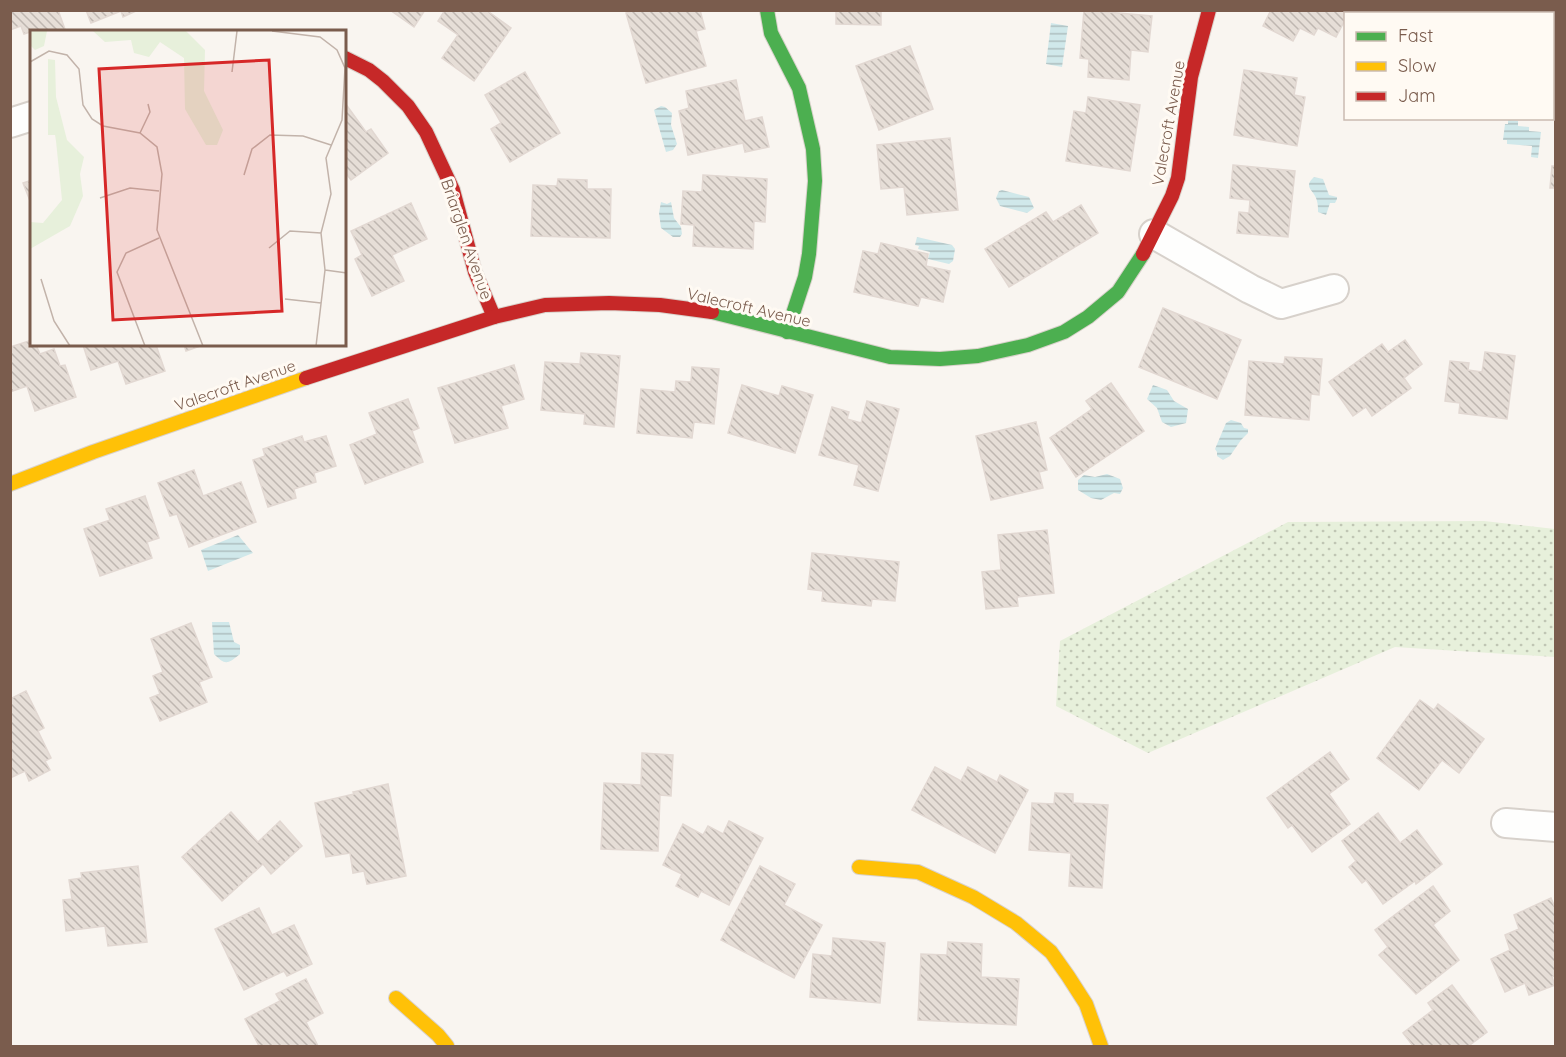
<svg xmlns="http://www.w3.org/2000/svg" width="1566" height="1057" font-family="Quicksand,sans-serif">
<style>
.green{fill:url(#green-dots)}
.water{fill:url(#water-rules)}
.building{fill:url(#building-back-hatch);stroke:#e2d8d2;stroke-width:1.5}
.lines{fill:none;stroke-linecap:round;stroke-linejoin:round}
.street-casing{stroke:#d7d1cb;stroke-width:32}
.fast-casing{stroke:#d9d2cb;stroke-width:16}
.slow-casing{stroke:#d9d2cb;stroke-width:16}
.jam-casing{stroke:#d9d2cb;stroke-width:16}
.street{stroke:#fefefd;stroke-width:28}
.fast{stroke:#4caf50;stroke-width:14}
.slow{stroke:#ffc107;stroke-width:14}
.jam{stroke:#c62828;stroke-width:14}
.labels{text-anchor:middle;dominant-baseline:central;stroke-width:6;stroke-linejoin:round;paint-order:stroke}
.street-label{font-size:16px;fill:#7a5c4d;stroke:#fffaf3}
.inset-road{fill:none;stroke:#c2b3aa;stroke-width:1.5}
.view{fill:#d62828;fill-opacity:0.15;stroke:#d62828;stroke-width:3}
.inset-edge{fill:none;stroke:#7a5c4d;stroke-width:3}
</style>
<defs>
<pattern id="green-dots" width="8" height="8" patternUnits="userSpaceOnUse" patternTransform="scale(1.5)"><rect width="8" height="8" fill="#e7f0db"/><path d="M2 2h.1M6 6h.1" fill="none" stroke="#c0c6b4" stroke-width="1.8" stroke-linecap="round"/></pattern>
<pattern id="water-rules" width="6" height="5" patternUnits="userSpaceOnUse" patternTransform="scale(1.5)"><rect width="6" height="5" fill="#d0e8ea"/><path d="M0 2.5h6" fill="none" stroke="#aebfc0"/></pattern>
<pattern id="building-back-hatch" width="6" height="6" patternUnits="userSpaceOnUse" patternTransform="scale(1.5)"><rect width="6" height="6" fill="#e6ded7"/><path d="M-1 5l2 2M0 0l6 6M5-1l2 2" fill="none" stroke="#bfb7b1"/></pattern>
</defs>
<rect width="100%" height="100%" fill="#f9f5f0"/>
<polygon class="green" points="1484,521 1555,529 1555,657 1395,647 1148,753 1056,706 1060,641 1288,522"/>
<g class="water">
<polygon points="1051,23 1068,26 1062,67 1046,64"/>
<polygon points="661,106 665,107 672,113 671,125 677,144 673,150 666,152 654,110"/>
<polygon points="1508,120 1518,121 1518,126 1529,127 1529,131 1541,132 1538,158 1531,157 1532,146 1507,144 1507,140 1503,140 1505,124 1508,124"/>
<path d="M1314 177 1323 179 1329 195 1337 197V199L1335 203H1330L1326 215 1318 212C1318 208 1318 205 1317 201 1315 190 1302 188 1314 177Z"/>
<polygon points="1002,190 1029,197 1034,208 1027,213 1000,206 996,198 999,191"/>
<polygon points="661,202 667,204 671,202 674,218 681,227 682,234 680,237 673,237 661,228 659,213"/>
<polygon points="917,237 952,245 955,249 953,261 949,264 928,259 930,252 918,249 919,246 915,245"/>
<polygon points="1153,385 1167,390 1174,401 1188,409 1186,423 1171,427 1162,422 1157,408 1147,399"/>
<polygon points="1231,420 1241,423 1244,428 1248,429 1248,433 1241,440 1230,456 1223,460 1217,456 1217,452 1215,449 1226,423"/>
<polygon points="1107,474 1120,479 1123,488 1120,494 1114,493 1101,500 1091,498 1078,490 1078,480 1084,475 1095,477"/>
<polygon points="238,535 253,553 208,571 201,550"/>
<path d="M212 622H229L234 642 240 645V654C227 665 225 665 214 654Z"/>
</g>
<g class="building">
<polygon points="10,10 58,10 66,32 37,32 36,30 24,34 21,26 10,30"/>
<polygon points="86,10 138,10 123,17 121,11 91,23"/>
<polygon points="390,10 425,10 414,27"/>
<polygon points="445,10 486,10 511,28 474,81 442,58 458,35 438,21"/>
<polygon points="635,10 700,10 705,29 696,31 706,66 646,83 626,13"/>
<polygon points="836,10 881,10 881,25 836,24"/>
<polygon points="1084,10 1152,16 1148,52 1131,50 1129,80 1088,77 1089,59 1080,58"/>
<polygon points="1271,10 1349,10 1346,14 1346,18 1336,37 1318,28 1314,35 1300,28 1293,41 1263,26"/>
<polygon points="910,46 933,109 879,130 856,66"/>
<polygon points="1244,70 1297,78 1294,95 1305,97 1297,146 1234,135"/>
<polygon points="525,72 560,133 510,162 491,129 501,123 485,95"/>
<polygon points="736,80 745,121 762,117 769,147 745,152 743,143 688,155 679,111 689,108 686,91"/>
<polygon points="1088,97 1140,105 1130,171 1066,161 1074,111 1086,113"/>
<polygon points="345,103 366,132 371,129 388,153 351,180 345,172"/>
<polygon points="950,138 958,210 907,215 904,187 881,189 877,145"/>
<polygon points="1233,165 1295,171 1288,237 1237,233 1239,212 1249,213 1250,200 1230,198"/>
<polygon points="1552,166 1556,166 1556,188 1550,188"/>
<polygon points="703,175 767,179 765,222 754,221 753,249 693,246 694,225 681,224 683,191 702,192"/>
<polygon points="558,179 587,180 587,189 611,189 610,238 531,236 533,185 557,186"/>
<polygon points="32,180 32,206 23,183"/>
<polygon points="411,203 427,239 392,255 404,281 372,296 355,259 362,255 351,231"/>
<polygon points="1081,205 1098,233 1009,287 985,249 1046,212 1053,222"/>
<polygon points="881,243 928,254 926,266 950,271 943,302 921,297 918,306 854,292 863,251 878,254"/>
<polygon points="1163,308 1241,340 1217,399 1139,367"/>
<polygon points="32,340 32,345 36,345 40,354 54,349 60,366 65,365 76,397 35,411 27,386 10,392 10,347"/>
<polygon points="1405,340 1422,364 1404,378 1411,388 1372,416 1366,407 1353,416 1329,382 1382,344 1388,352"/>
<polygon points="83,345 156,345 165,371 126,384 118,361 91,370"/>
<polygon points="184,345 203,345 186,351"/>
<polygon points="1485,352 1515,356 1507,419 1459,413 1460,403 1445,401 1450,361 1469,363 1468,370 1482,372"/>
<polygon points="581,353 620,356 614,427 584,424 585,414 541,410 545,362 580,364"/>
<polygon points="1285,357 1322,359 1319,395 1311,394 1309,420 1245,415 1249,361 1284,364"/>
<polygon points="514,365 524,399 501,406 508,428 455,443 438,388"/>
<polygon points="692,367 719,369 714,424 694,422 692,438 637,433 641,389 675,392 676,381 691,382"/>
<polygon points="1111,383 1144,431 1076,477 1050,438 1092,409 1086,401"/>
<polygon points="742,385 779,396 782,386 813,395 795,453 728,433"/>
<polygon points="408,399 419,428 412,431 423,462 365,484 350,445 377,434 369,413"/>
<polygon points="867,401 899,409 878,491 854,485 859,465 819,455 832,407 849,412 847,419 861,423"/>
<polygon points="1036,422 1047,470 1039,472 1043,488 991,500 976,436"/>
<polygon points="302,436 304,442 326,436 336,466 314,473 316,482 294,489 296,498 268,507 253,460 265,456 263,449"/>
<polygon points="194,470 203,496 241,482 256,522 189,547 177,514 170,516 158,483"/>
<polygon points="145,496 159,538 147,542 152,558 100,576 84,529 110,520 106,509"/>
<polygon points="1047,530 1054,593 1017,597 1018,606 986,609 982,572 1001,570 998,535"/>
<polygon points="812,553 899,562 895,601 872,599 871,606 822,601 823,591 808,589"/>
<polygon points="191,623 212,677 199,682 207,702 160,721 150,698 160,694 153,676 163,672 151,639"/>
<polygon points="26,691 44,728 38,731 51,758 45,761 50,770 29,781 25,771 10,778 10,699"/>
<polygon points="1420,700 1434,710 1438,704 1484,739 1459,773 1442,760 1419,790 1377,758"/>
<polygon points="1330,752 1349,779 1329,794 1350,824 1312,852 1292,825 1288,828 1267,798"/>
<polygon points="642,753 673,755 671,796 660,795 658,851 601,849 604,783 641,785"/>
<polygon points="935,767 961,781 968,767 997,782 1000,775 1028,790 995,853 912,810"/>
<polygon points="388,784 406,876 367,884 364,871 353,873 350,853 326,857 315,803 354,794 353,792"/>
<polygon points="1055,793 1073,794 1073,803 1108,805 1102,888 1069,886 1071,853 1029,850 1032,803 1054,804"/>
<polygon points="231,812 258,842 280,821 302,846 271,874 263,864 222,901 182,857"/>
<polygon points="1378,813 1400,843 1417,830 1442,864 1416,884 1415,881 1383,904 1366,880 1362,883 1349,867 1356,861 1342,841"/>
<polygon points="729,821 763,838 729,905 701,891 698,897 676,886 682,874 663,865 683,824 703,835 708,826 723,834"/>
<polygon points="138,866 147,942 108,946 105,926 66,931 63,900 72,899 69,880 82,878 81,873"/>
<polygon points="760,866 795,884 784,905 822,925 794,978 721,940"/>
<polygon points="1433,886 1450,911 1433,925 1459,960 1416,994 1379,955 1388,947 1375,930"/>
<polygon points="1551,898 1556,910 1556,975 1552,977 1555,985 1529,995 1525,983 1505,992 1491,959 1510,950 1505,935 1519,929 1514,915"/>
<polygon points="259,908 272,935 294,925 312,964 287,976 284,971 244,990 215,929"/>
<polygon points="833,938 885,943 880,1003 810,997 813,954 832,956"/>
<polygon points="948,942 982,944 981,977 1019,979 1016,1025 918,1020 921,954 947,955"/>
<polygon points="306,979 323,1013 306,1022 318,1046 259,1046 245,1019 280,1001 276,994"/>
<polygon points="1452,985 1487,1032 1470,1045 1472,1046 1413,1046 1403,1033 1433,1010 1428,1003"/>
</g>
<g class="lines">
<g class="street-casing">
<g id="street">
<polyline points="10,123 32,116"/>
<polyline points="1154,234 1250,289 1281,304 1334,289"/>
<polyline points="1506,823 1556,827"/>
</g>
</g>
<g class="fast-casing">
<g id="fast">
<polyline points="767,10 771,33 799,88 813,149 815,181 809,254 805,277 787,332"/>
<polyline points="712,312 890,357 940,359 978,356 1028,345 1064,332 1088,317 1118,292 1143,254"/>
</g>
</g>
<g class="slow-casing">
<g id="slow">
<polyline points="10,484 93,452 306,378"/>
<polyline points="859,867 918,872 973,897 1016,923 1051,952 1068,976 1086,1004 1101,1046"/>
<polyline points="396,998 438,1035 447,1046"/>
</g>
</g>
<g class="jam-casing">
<g id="jam">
<polyline points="345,58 369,70 383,81 408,106 426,132 453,190 475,272 494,317"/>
<polyline points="1143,254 1172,196 1178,178 1191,77 1209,10"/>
<polyline points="306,378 494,317 545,305 609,303 660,305 712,312"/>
</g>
</g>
<use href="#street" class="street"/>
<use href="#fast" class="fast"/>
<use href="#slow" class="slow"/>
<use href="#jam" class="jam"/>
</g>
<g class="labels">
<g class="street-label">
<text transform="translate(1168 123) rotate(-80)">Valecroft Avenue</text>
<text transform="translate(467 239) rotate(71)">Briarglen Avenue</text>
<text transform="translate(749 307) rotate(13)">Valecroft Avenue</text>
<text transform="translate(235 385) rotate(-19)">Valecroft Avenue</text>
</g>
</g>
<g transform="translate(30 30)">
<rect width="316" height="316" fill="#f9f5f0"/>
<path d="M0 1H17L14 16 5 20 0 15ZM63 1H156L175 20 174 61 193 100 187 115H176L155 79 154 28 130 12 119 27 104 23 101 10 75 12ZM18 29 25 30 26 67 37 110 54 127 50 144 53 166 40 196 0 219V192L13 193 32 170 26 111 25 105H18Z" fill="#e7f0db"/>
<path class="inset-road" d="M242 1 290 7 307 20 315 38 312 90 296 128 301 164 291 203 295 240 286 316M0 32 19 21 37 25 49 39 53 75 62 89 73 96 110 103 127 117 132 144 127 200 173 316M202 42 207 1M110 103 120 82 118 74M214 145 222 119 240 105 273 106 301 115M70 168 100 158 129 161M239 218 260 201 291 203M295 240 317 243M11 249 24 291 40 316M255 269 291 273M115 316 87 242 96 223 129 208"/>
<path class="view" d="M239 30 252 281 83 290 69 39Z"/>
<rect width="316" height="316" class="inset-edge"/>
</g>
<rect width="1566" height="1057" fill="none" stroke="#7a5c4d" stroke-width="24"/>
<rect x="1344" y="12" width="210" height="108" fill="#fffaf3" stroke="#cabbb1" stroke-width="1.5"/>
<rect x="1356" y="32" width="30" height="9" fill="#4caf50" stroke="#cabbb1" stroke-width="1.5"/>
<text x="1398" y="42" font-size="18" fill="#7a5c4d">Fast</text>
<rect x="1356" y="62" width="30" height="9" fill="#ffc107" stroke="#cabbb1" stroke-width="1.5"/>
<text x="1398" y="72" font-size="18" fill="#7a5c4d">Slow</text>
<rect x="1356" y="92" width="30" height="9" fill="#c62828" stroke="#cabbb1" stroke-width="1.5"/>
<text x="1398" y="102" font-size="18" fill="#7a5c4d">Jam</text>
</svg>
